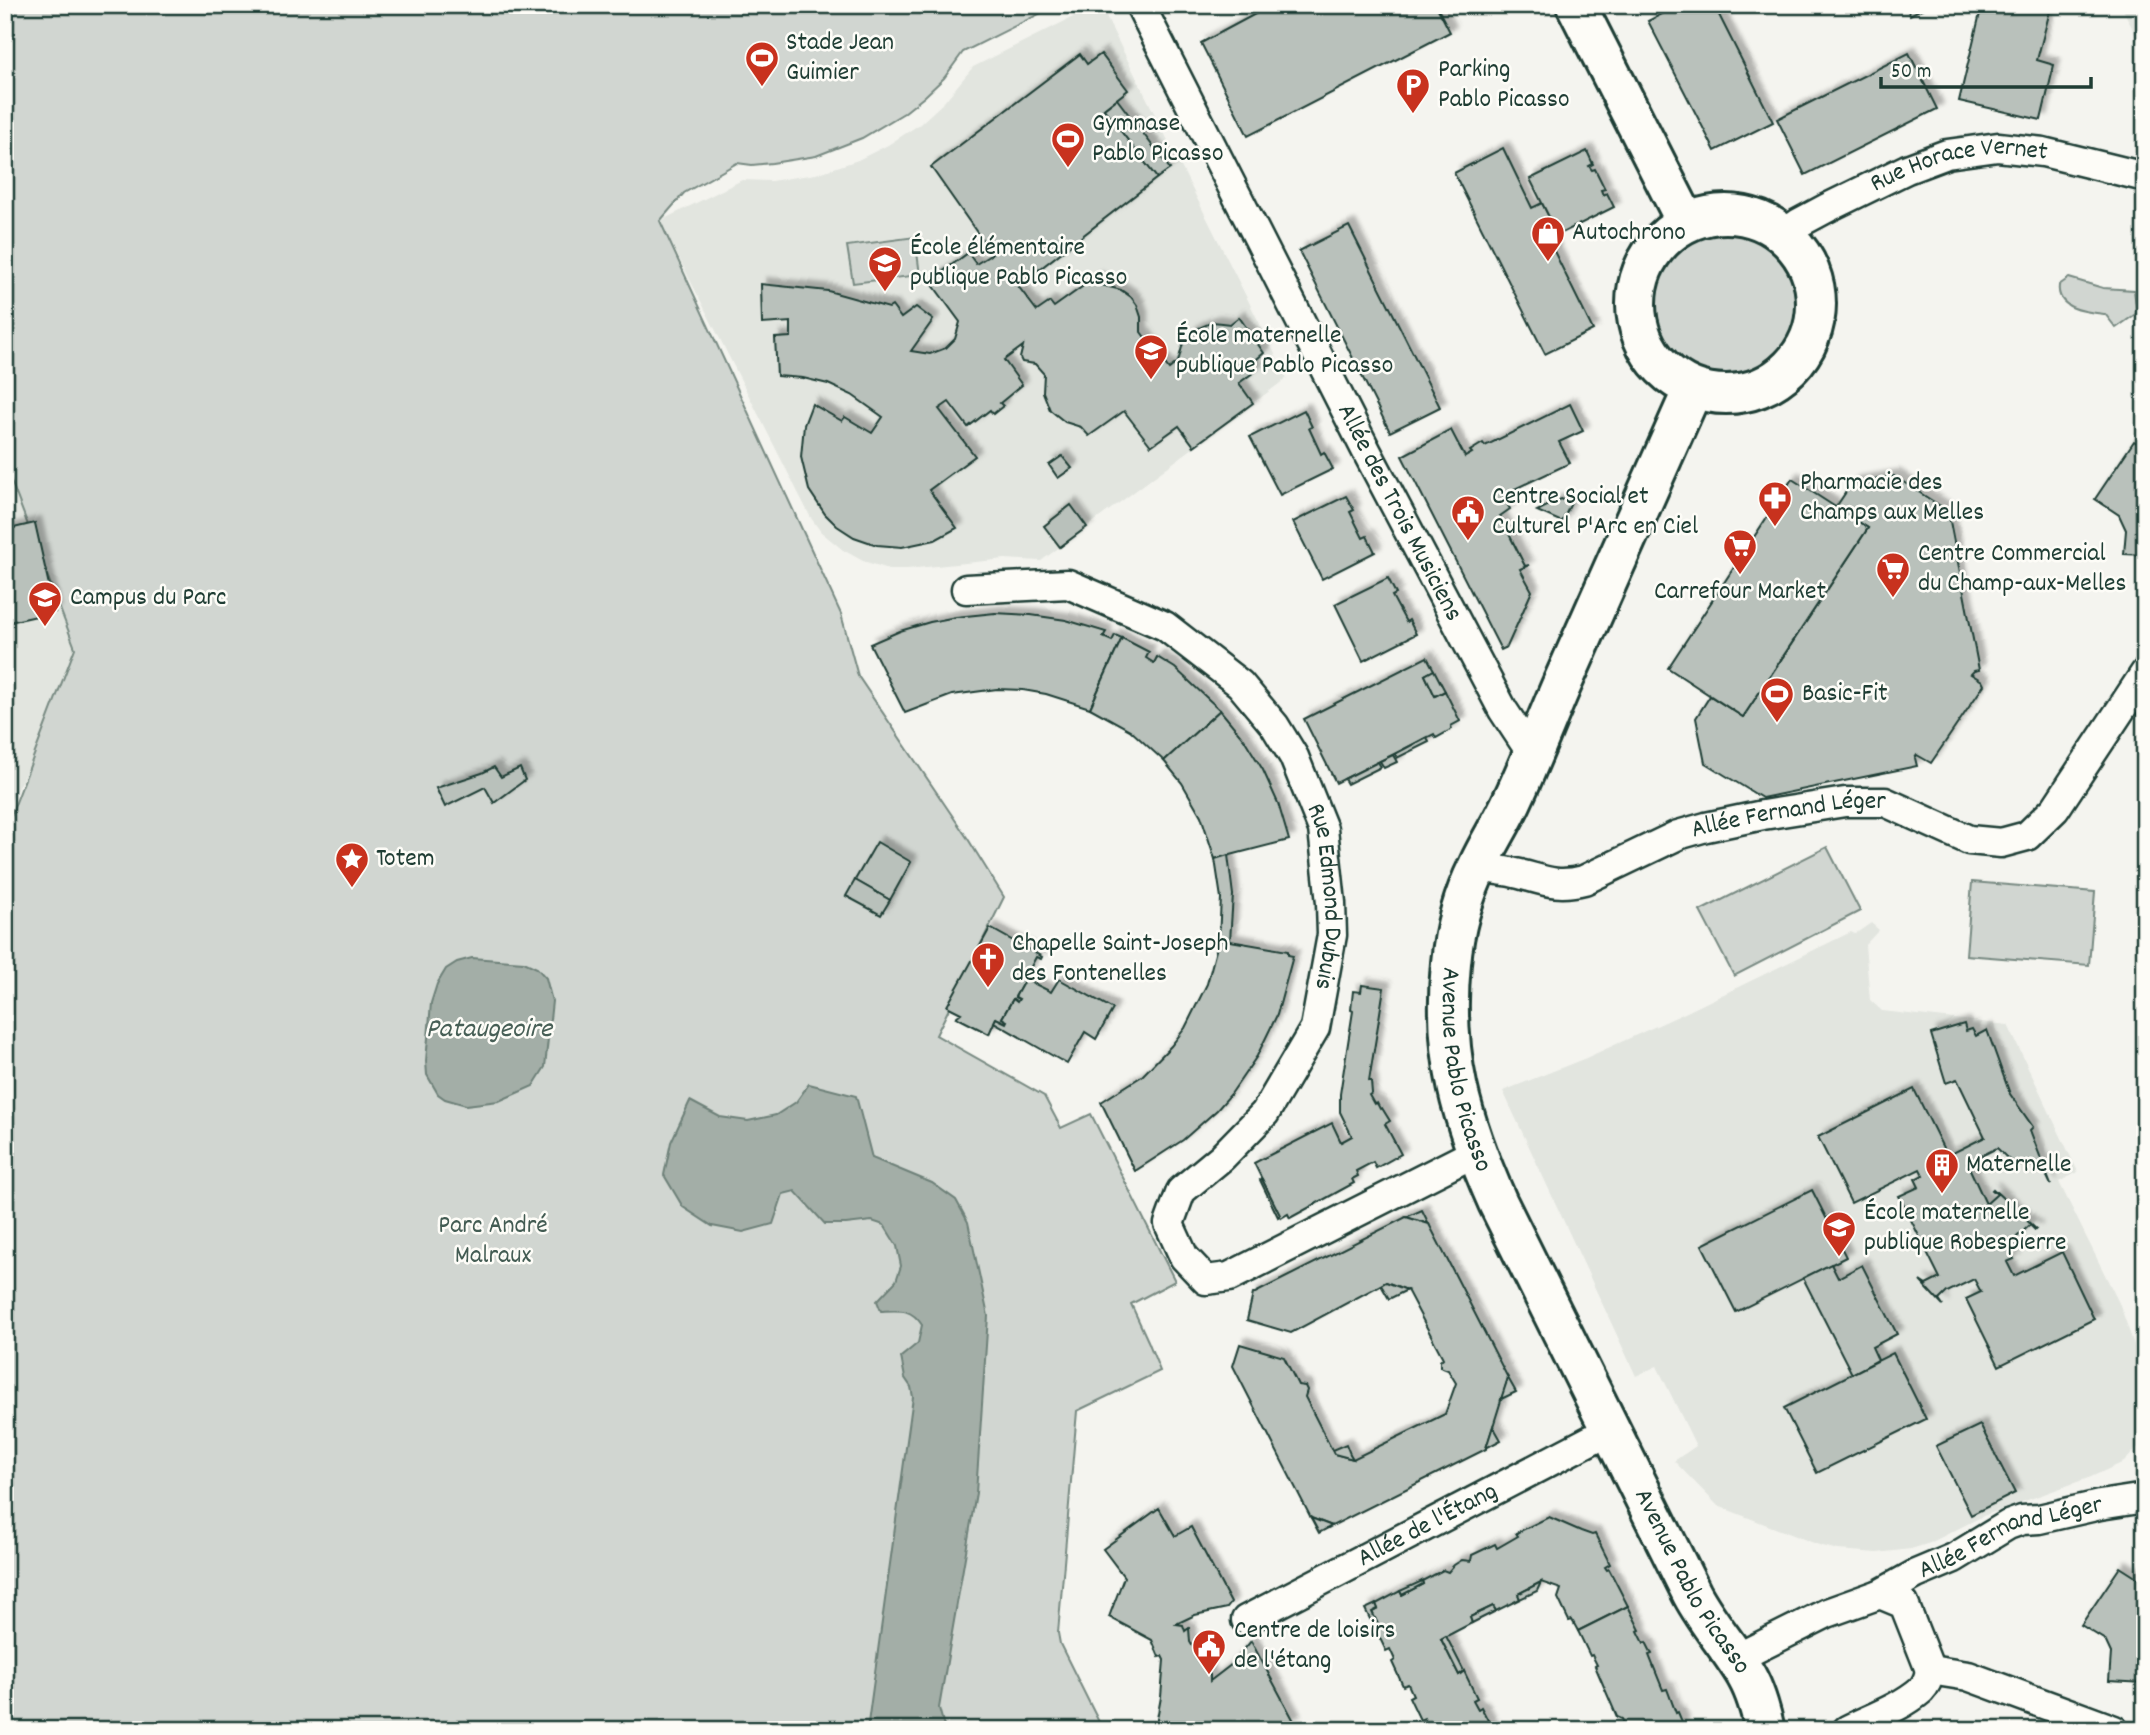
<svg xmlns="http://www.w3.org/2000/svg" width="2150" height="1735" font-family="Dekko,sans-serif">
<style>
.built{fill:#e2e5df}
.green{fill:#d1d6d1;stroke:#788a82;stroke-width:2}
.water{fill:#a3aea7;stroke:#6e8179;stroke-width:2}
.building{fill:#b9c1bb;stroke:#1f3d34;stroke-width:2;filter:url(#shadow)}
.lines{fill:none;stroke-linecap:round;stroke-linejoin:round}
.street-casing{stroke:#1f3d34;stroke-width:33}
.secondary-casing{stroke:#1f3d34;stroke-width:44}
.street{stroke:#fdfcf7;stroke-width:28}
.secondary{stroke:#fdfcf7;stroke-width:38}
.labels{text-anchor:middle;dominant-baseline:central;stroke-width:5;stroke-linejoin:round;paint-order:stroke}
.poi-label{font-size:26px;fill:#1f3d34;stroke:#fdfcf7;text-anchor:start}
.street-label{font-size:26px;fill:#1f3d34;stroke:#fdfcf7}
.park-label{font-size:26px;fill:#435c53;stroke:#fdfcf7}
.water-label{font-size:28px;font-style:italic;fill:#475f56;stroke:#fdfcf7}
</style>
<defs>
<filter id="shadow"><feDropShadow dx="6" dy="-6" stdDeviation="2" flood-color="#0004"/></filter>
</defs>
<rect width="100%" height="100%" fill="#f4f4ef"/>
<filter id="ink" filterUnits="userSpaceOnUse"><feTurbulence type="fractalNoise" baseFrequency=".0143" numOctaves="2"/><feDisplacementMap in="SourceGraphic" scale="14" xChannelSelector="R" yChannelSelector="G"/><feConvolveMatrix kernelMatrix="1 2 1 2 8 2 1 2 1" color-interpolation-filters="sRGB"/></filter>
<g filter="url(#ink)">
<g class="built">
<polygon points="1097,5 1100,5 1287,378 1041,561 1005,559 907,569 889,569 863,561 843,550 821,532 811,518 660,221 742,180 771,181 816,174 858,160 888,145 920,124 944,102 973,67"/>
<polygon points="2121,5 2145,5 2145,55"/>
<polygon points="5,477 36,500 85,665 5,811"/>
<polygon points="1871,923 1879,930 1865,945 1870,1000 1882,1011 2008,1025 2078,1172 2059,1182 2120,1305 2145,1376 2145,1440 2124,1462 2091,1477 1983,1516 1930,1543 1911,1549 1877,1553 1838,1550 1819,1545 1718,1506 1674,1461 1696,1446 1657,1366 1636,1376 1503,1091 1586,1058 1687,1012 1851,932 1855,934"/>
</g>
<g class="green">
<polygon points="5,5 1057,5 963,52 944,78 924,97 904,113 862,138 816,156 772,163 752,165 737,163 684,193 660,221 841,614 858,676 968,839 1004,897 936,1035 1044,1096 1061,1128 1091,1114 1175,1281 1131,1304 1148,1341 1160,1371 1077,1411 1058,1633 1060,1644 1103,1730 5,1730 5,831 75,648 8,473 5,472"/>
<circle cx="1723" cy="304" r="74"/>
<polygon points="915,237 920,275 853,283 847,246"/>
<path d="M2069 278 2103 288 2134 290 2137 313 2116 328 2105 314C2087 312 2056 310 2059 285Z"/>
<polygon points="1827,847 1860,911 1734,976 1700,911"/>
<polygon points="1972,882 2095,892 2089,965 1966,955"/>
</g>
<g class="water">
<polygon points="472,958 524,962 537,968 546,978 552,1001 545,1067 533,1086 499,1101 466,1105 445,1099 438,1094 427,1075 426,1061 431,1003 437,984 446,969 457,962"/>
<path d="M809 1084 856 1096 872 1158 932 1183 956 1200 968 1222 988 1316 976 1493 939 1708 945 1730H871L868 1723 913 1397 911 1387 905 1378 901 1357 918 1343 922 1325C911 1308 900 1310 881 1311L877 1301 896 1281 901 1266 897 1246 884 1225 872 1221 846 1224H825L795 1191 783 1194 773 1224 743 1232 712 1226 683 1207 664 1175 671 1142 690 1101 720 1117 748 1121 776 1115 796 1102Z"/>
</g>
<g class="building">
<polygon points="1272,5 1436,5 1450,32 1248,136 1201,43"/>
<polygon points="1680,5 1714,5 1773,122 1715,151 1648,21"/>
<polygon points="1905,5 1929,5 1910,15"/>
<polygon points="1982,5 2051,7 2037,60 2054,65 2041,120 1959,101"/>
<polygon points="1909,53 1937,109 1805,175 1777,119"/>
<polygon points="1080,54 1087,64 1101,54 1128,90 1104,109 1157,178 1018,286 1037,311 1050,302 1054,307 1096,277 1102,285 1121,290 1131,297 1137,305 1141,317 1141,332 1169,369 1178,362 1183,343 1194,330 1213,322 1230,324 1239,317 1264,353 1252,363 1257,370 1239,383 1253,403 1194,446 1179,426 1151,446 1124,411 1089,436 1081,427 1065,422 1050,410 1043,392 1044,374 1035,364 1022,362 1020,358 1023,346 1004,360 1022,385 1000,403 1003,406 993,414 990,410 968,427 949,402 939,409 975,456 929,490 957,528 935,540 902,547 877,545 854,537 837,526 825,514 809,490 801,457 804,425 812,404 842,421 845,417 872,433 883,417 852,395 828,384 803,378 777,376 775,338 791,337 791,322 762,324 761,284 828,291 889,308 892,306 901,318 916,307 933,320 911,351 930,354 946,348 955,339 960,322 930,281 968,253 976,264 992,254 931,167"/>
<polygon points="1117,99 1170,169 1157,178 1104,109"/>
<polygon points="1503,148 1532,208 1542,203 1557,233 1547,237 1593,330 1545,354 1454,173"/>
<polygon points="1587,151 1593,164 1589,166 1592,170 1595,169 1605,189 1601,190 1603,195 1607,193 1614,207 1558,235 1530,179"/>
<polygon points="1349,226 1440,407 1390,432 1299,251"/>
<polygon points="1570,404 1583,431 1559,442 1570,463 1502,495 1510,509 1500,516 1525,566 1529,565 1520,569 1532,591 1507,647 1501,650 1402,456 1451,430 1465,457 1472,453 1470,451 1483,443 1485,446"/>
<polygon points="1304,410 1312,427 1309,428 1321,454 1324,452 1333,469 1280,495 1250,437"/>
<polygon points="2134,441 2145,448 2145,555 2124,554 2126,530 2119,515 2095,499"/>
<polygon points="1062,456 1072,468 1058,478 1049,465"/>
<polygon points="1894,476 1948,511 1979,670 1974,671 1971,674 1982,681 1984,685 1931,763 1917,755 1915,758 1917,766 1762,798 1705,763 1696,718 1710,696 1743,717 1868,528 1836,507 1852,483"/>
<polygon points="1792,479 1868,528 1743,717 1668,668"/>
<polygon points="1346,496 1354,510 1350,512 1363,538 1367,536 1375,552 1322,579 1293,522"/>
<polygon points="1561,499 1571,503 1562,522 1537,511"/>
<polygon points="1071,505 1087,527 1060,547 1044,526"/>
<polygon points="35,523 55,612 5,623 5,530"/>
<polygon points="1388,578 1396,594 1392,596 1406,622 1409,620 1416,634 1363,661 1335,604"/>
<polygon points="995,613 1031,615 1066,620 1106,632 1103,637 1112,641 1115,635 1122,638 1090,708 1046,694 1023,690 997,689 952,695 905,713 870,644 900,631 930,622 956,617"/>
<polygon points="1122,638 1149,652 1146,658 1154,663 1157,657 1175,668 1220,710 1164,761 1130,730 1090,708"/>
<polygon points="1427,657 1434,670 1425,675 1435,696 1445,691 1460,721 1451,726 1452,729 1436,738 1434,734 1336,783 1304,719"/>
<polygon points="1434,670 1445,691 1435,696 1425,675"/>
<polygon points="1220,710 1244,739 1263,770 1278,803 1289,840 1215,859 1201,816 1182,783 1164,761"/>
<polygon points="1427,737 1429,742 1397,758 1395,754"/>
<polygon points="1393,755 1397,762 1384,768 1380,761"/>
<polygon points="1378,762 1381,767 1347,784 1344,779"/>
<polygon points="494,767 501,777 520,768 525,780 494,803 485,787 445,807 436,788 482,773"/>
<polygon points="877,842 911,862 890,900 855,880"/>
<polygon points="1228,855 1233,895 1230,941 1219,939 1221,898 1215,859"/>
<polygon points="855,880 890,900 881,915 846,896"/>
<polygon points="990,928 1042,957 1041,959 1036,957 1026,976 1030,978 1029,981 1025,979 1015,997 1019,999 1017,1002 1013,999 1002,1018 1007,1021 1006,1023 996,1018 989,1034 956,1017 961,1013 947,1006"/>
<polygon points="1219,939 1288,951 1288,955 1293,956 1277,1015 1257,1056 1231,1094 1217,1110 1183,1140 1135,1171 1101,1102 1142,1076 1171,1046 1185,1028 1207,984"/>
<polygon points="1025,979 1051,992 1059,979 1113,1009 1096,1039 1085,1032 1067,1064 994,1022 996,1018 1006,1023 1007,1021 1002,1018 1013,999 1017,1002 1019,999 1015,997"/>
<polygon points="1362,985 1384,988 1369,1081 1371,1081 1372,1093 1369,1095 1374,1104 1377,1103 1380,1109 1382,1108 1390,1121 1385,1124 1401,1154 1376,1168 1373,1162 1356,1171 1358,1176 1352,1179 1354,1183 1290,1218 1288,1214 1281,1218 1254,1163 1332,1123 1341,1142 1352,1136 1340,1112 1340,1094 1353,1011 1351,1010 1353,991 1361,992"/>
<polygon points="1964,1024 1966,1031 1972,1029 1976,1036 1987,1030 2010,1094 2033,1127 2030,1130 2051,1185 2042,1166 2022,1166 2009,1160 1997,1148 1967,1163 1986,1204 1997,1194 1992,1190 1993,1189 2036,1229 2035,1230 2030,1225 2007,1246 2014,1259 2007,1262 2014,1276 2062,1252 2094,1319 1999,1366 1966,1299 1981,1292 1974,1279 1947,1292 1939,1300 1943,1306 1920,1281 1926,1285 1940,1278 1899,1196 1919,1187 1915,1179 1923,1175 1920,1169 1851,1203 1818,1137 1914,1089 1947,1156 1985,1137 1957,1079 1946,1083 1931,1034"/>
<polygon points="1262,1179 1280,1215 1278,1217 1260,1180"/>
<polygon points="1812,1190 1846,1257 1736,1312 1702,1245"/>
<polygon points="1422,1210 1429,1224 1406,1217"/>
<polygon points="1406,1217 1429,1224 1508,1378 1486,1449 1332,1526 1311,1518 1233,1366 1240,1344 1284,1357 1298,1385 1305,1386 1307,1390 1305,1397 1334,1454 1353,1459 1445,1414 1456,1383 1448,1370 1440,1367 1440,1361 1443,1358 1407,1290 1386,1282 1291,1333 1247,1320 1253,1294"/>
<polygon points="1831,1264 1838,1278 1862,1265 1897,1334 1872,1347 1878,1360 1852,1374 1803,1278"/>
<polygon points="1386,1282 1407,1290 1389,1299 1381,1285"/>
<polygon points="1893,1353 1926,1419 1817,1473 1784,1408"/>
<polygon points="1508,1378 1516,1392 1501,1399"/>
<polygon points="1980,1425 2015,1493 1971,1515 1936,1446"/>
<polygon points="1493,1426 1501,1440 1486,1448"/>
<polygon points="1346,1444 1350,1454 1353,1459 1334,1454 1332,1450"/>
<polygon points="1159,1508 1175,1536 1191,1527 1231,1603 1227,1608 1195,1615 1176,1624 1183,1625 1185,1631 1189,1628 1190,1642 1210,1675 1210,1681 1232,1664 1251,1641 1294,1721 1282,1726 1284,1730 1179,1730 1156,1724 1161,1697 1164,1660 1162,1656 1159,1657 1152,1640 1109,1617 1124,1577 1103,1549"/>
<polygon points="1549,1517 1581,1531 1592,1535 1595,1534 1610,1564 1605,1567 1607,1570 1609,1569 1628,1606 1578,1631 1572,1620 1569,1621 1558,1598 1561,1589 1541,1582 1518,1594 1520,1599 1496,1611 1493,1606 1470,1617 1472,1623 1441,1639 1459,1675 1464,1671 1477,1698 1473,1700 1478,1709 1481,1707 1493,1730 1430,1730 1424,1718 1420,1720 1409,1697 1413,1695 1408,1684 1403,1686 1392,1662 1395,1660 1390,1649 1386,1651 1375,1628 1379,1626 1372,1612 1378,1609 1376,1604 1400,1591 1402,1595 1423,1584 1422,1581 1443,1570 1448,1572 1454,1565 1462,1560 1471,1561 1472,1555 1495,1544 1497,1548 1518,1536 1516,1533"/>
<polygon points="1311,1518 1332,1526 1319,1533"/>
<polygon points="2120,1567 2145,1583 2145,1683 2109,1681 2111,1653 2105,1640 2081,1625"/>
<polygon points="1422,1581 1423,1584 1402,1595 1400,1591"/>
<polygon points="1541,1582 1537,1591 1520,1599 1518,1594"/>
<polygon points="1376,1604 1378,1609 1372,1612 1376,1621 1372,1623 1365,1609"/>
<polygon points="1493,1606 1496,1611 1472,1623 1470,1617"/>
<polygon points="1628,1606 1640,1630 1638,1631 1644,1643 1646,1642 1652,1654 1649,1655 1663,1690 1667,1689 1676,1713 1678,1712 1683,1724 1680,1726 1681,1730 1627,1730 1622,1719 1617,1717 1595,1666 1597,1665 1592,1655 1590,1656 1578,1631"/>
<polygon points="1446,1636 1464,1671 1459,1675 1441,1639"/>
</g>
<g class="lines">
<g class="street-casing">
<g id="street">
<path id="s1" d="M1140 5 1367 452 1503 710 1532 754"/>
<path id="s2" d="M1784 234 1799 223 1827 208 1907 169 1947 154 1998 147 2043 152 2145 177"/>
<path id="s3" d="M966 589 1068 584 1165 626 1240 684 1275 726 1294 757 1323 829 1331 903 1332 935 1315 1028 1265 1113 1222 1157 1181 1191 1169 1224 1184 1257 1206 1280 1229 1277 1476 1152"/>
<path id="s4" d="M1477 867C1489 869 1500 870 1511 872 1540 878 1553 888 1584 880L1678 835 1706 827 1763 815 1845 802H1885L1969 840 2001 843 2027 836 2055 809 2145 673"/>
<path id="s5" d="M1880 1594 1916 1574 1954 1558 2008 1525 2022 1520 2039 1519 2100 1505 2145 1498"/>
<path id="s6" d="M1246 1620 1610 1430"/>
<polyline points="1735,1659 1827,1613 1880,1594 1904,1604 1930,1670"/>
<polyline points="1930,1670 1968,1676 2114,1730"/>
<path d="M1847 1730C1871 1718 1900 1708 1921 1690 1926 1685 1929 1677 1930 1670"/>
</g>
</g>
<g class="secondary-casing">
<g id="secondary">
<polyline points="1576,5 1686,222"/>
<circle cx="1726" cy="304" r="90"/>
<path id="s7" d="M1693 389C1649 487 1606 586 1562 684 1545 723 1530 763 1512 801 1502 823 1488 844 1478 866 1463 896 1454 930 1451 963 1442 1055 1461 1120 1498 1203L1692 1594C1708 1624 1731 1649 1747 1677 1756 1693 1761 1712 1765 1730"/>
</g>
</g>
<use href="#street" class="street"/>
<use href="#secondary" class="secondary"/>
</g>
</g>
<defs>
<g id="stadium-pin" transform="scale(1.75)"><path d="M0 17L-7.5 6A9.5 9.5 0 1 1 7.5 6Z" fill="#c8321e" stroke="#fdfcf7"/><path d="M0-5a6.5 5 0 1 0 0 10a6.5 5 0 1 0 0-10ZM-3.5-1.8h7v3.6h-7Z" fill="#fff"/></g>
<g id="parking-pin" transform="scale(1.75)"><path d="M0 17L-7.5 6A9.5 9.5 0 1 1 7.5 6Z" fill="#c8321e" stroke="#fdfcf7"/><path d="M-3.5-5.5H1a3.5 3.5 0 0 1 0 7H-1V5.5H-3.5ZM-1-3.4V-.6H.8a1.4 1.4 0 0 0 0-2.8Z" fill="#fff"/></g>
<g id="shop-pin" transform="scale(1.75)"><path d="M0 17L-7.5 6A9.5 9.5 0 1 1 7.5 6Z" fill="#c8321e" stroke="#fdfcf7"/><path d="M-5-2.5h2.3a2.7 3.5 0 0 1 5.4 0H5L5.5 6h-11ZM-1.5-2.5h3a1.5 2.3 0 0 0-3 0Z" fill="#fff"/></g>
<g id="school-pin" transform="scale(1.75)"><path d="M0 17L-7.5 6A9.5 9.5 0 1 1 7.5 6Z" fill="#c8321e" stroke="#fdfcf7"/><path d="M0-5L7-2L0 1L-7-2ZM-4 1L0 2.5L4 1V4Q0 6-4 4Z" fill="#fff"/></g>
<g id="pharmacy-pin" transform="scale(1.75)"><path d="M0 17L-7.5 6A9.5 9.5 0 1 1 7.5 6Z" fill="#c8321e" stroke="#fdfcf7"/><path d="M-2-6h4v4h4v4h-4v4h-4v-4h-4v-4h4Z" fill="#fff"/></g>
<g id="civic-pin" transform="scale(1.75)"><path d="M0 17L-7.5 6A9.5 9.5 0 1 1 7.5 6Z" fill="#c8321e" stroke="#fdfcf7"/><path d="M-.6-6.5H3V-4.5H.6V-3L4-1V1h2V6H-6V1h2V-1L-.6-3ZM-1.2 2.5V6h2.4V2.5Z" fill="#fff"/></g>
<g id="supermarket-pin" transform="scale(1.75)"><path d="M0 17L-7.5 6A9.5 9.5 0 1 1 7.5 6Z" fill="#c8321e" stroke="#fdfcf7"/><path d="M-6-5.5h2.5l.6 2H6L4.5 2H-2.5L-4.4-4H-6ZM-1.5 3.2a1.3 1.3 0 1 0 .1 0ZM3 3.2a1.3 1.3 0 1 0 .1 0Z" fill="#fff"/></g>
<g id="university-pin" transform="scale(1.75)"><path d="M0 17L-7.5 6A9.5 9.5 0 1 1 7.5 6Z" fill="#c8321e" stroke="#fdfcf7"/><path d="M0-5L7-2L0 1L-7-2ZM-4 1L0 2.5L4 1V4Q0 6-4 4Z" fill="#fff"/></g>
<g id="sight-pin" transform="scale(1.75)"><path d="M0 17L-7.5 6A9.5 9.5 0 1 1 7.5 6Z" fill="#c8321e" stroke="#fdfcf7"/><path d="M0-6L1.8-2.2L6-1.7L2.9 1.2L3.7 5.4L0 3.3L-3.7 5.4L-2.9 1.2L-6-1.7L-1.8-2.2Z" fill="#fff"/></g>
<g id="church-pin" transform="scale(1.75)"><path d="M0 17L-7.5 6A9.5 9.5 0 1 1 7.5 6Z" fill="#c8321e" stroke="#fdfcf7"/><path d="M-1.2-6h2.4v3.5h3.3v2.4h-3.3V6h-2.4V-.1h-3.3v-2.4h3.3Z" fill="#fff"/></g>
<g id="building-pin" transform="scale(1.75)"><path d="M0 17L-7.5 6A9.5 9.5 0 1 1 7.5 6Z" fill="#c8321e" stroke="#fdfcf7"/><path d="M-4-6H4V6H1V3H-1V6H-4ZM-2.5-4.3h1.7v1.8h-1.7ZM.8-4.3h1.7v1.8H.8ZM-2.5-1h1.7V.8h-1.7ZM.8-1h1.7V.8H.8Z" fill="#fff"/></g>
</defs>
<g fill-rule="evenodd">
<use href="#stadium-pin" x="762" y="58"/>
<use href="#parking-pin" x="1413" y="85"/>
<use href="#stadium-pin" x="1068" y="139"/>
<use href="#shop-pin" x="1548" y="233"/>
<use href="#school-pin" x="885" y="263"/>
<use href="#school-pin" x="1151" y="351"/>
<use href="#pharmacy-pin" x="1775" y="498"/>
<use href="#civic-pin" x="1468" y="512"/>
<use href="#supermarket-pin" x="1740" y="546"/>
<use href="#supermarket-pin" x="1893" y="569"/>
<use href="#university-pin" x="45" y="598"/>
<use href="#stadium-pin" x="1777" y="694"/>
<use href="#sight-pin" x="352" y="859"/>
<use href="#church-pin" x="988" y="959"/>
<use href="#building-pin" x="1942" y="1165"/>
<use href="#school-pin" x="1839" y="1228"/>
<use href="#civic-pin" x="1209" y="1646"/>
</g>
<g class="labels">
<g class="poi-label">
<text x="786" y="43">Stade Jean<tspan x="786" dy="30">Guimier</tspan></text>
<text x="1438" y="70">Parking<tspan x="1438" dy="30">Pablo Picasso</tspan></text>
<text x="1092" y="124">Gymnase<tspan x="1092" dy="30">Pablo Picasso</tspan></text>
<text x="1572" y="233">Autochrono</text>
<text x="910" y="248">École élémentaire<tspan x="910" dy="30">publique Pablo Picasso</tspan></text>
<text x="1176" y="336">École maternelle<tspan x="1176" dy="30">publique Pablo Picasso</tspan></text>
<text x="1800" y="483">Pharmacie des<tspan x="1800" dy="30">Champs aux Melles</tspan></text>
<text x="1492" y="497">Centre Social et<tspan x="1492" dy="30">Culturel P'Arc en Ciel</tspan></text>
<text x="1918" y="554">Centre Commercial<tspan x="1918" dy="30">du Champ-aux-Melles</tspan></text>
<text x="1740" y="592" text-anchor="middle">Carrefour Market</text>
<text x="70" y="598">Campus du Parc</text>
<text x="1802" y="694">Basic-Fit</text>
<text x="376" y="859">Totem</text>
<text x="1012" y="944">Chapelle Saint-Joseph<tspan x="1012" dy="30">des Fontenelles</tspan></text>
<text x="1966" y="1165">Maternelle</text>
<text x="1864" y="1213">École maternelle<tspan x="1864" dy="30">publique Robespierre</tspan></text>
<text x="1234" y="1631">Centre de loisirs<tspan x="1234" dy="30">de l'étang</tspan></text>
</g>
<g class="street-label">
<text stroke="none"><textPath href="#s2" startOffset="192">Rue Horace Vernet</textPath></text>
<text stroke="none"><textPath href="#s1" startOffset="570">Allée des Trois Musiciens</textPath></text>
<text stroke="none"><textPath href="#s4" startOffset="326">Allée Fernand Léger</textPath></text>
<text stroke="none"><textPath href="#s3" startOffset="539">Rue Edmond Dubuis</textPath></text>
<text stroke="none"><textPath href="#s7" startOffset="733">Avenue Pablo Picasso</textPath></text>
<text stroke="none"><textPath href="#s6" startOffset="205">Allée de l'Étang</textPath></text>
<text stroke="none"><textPath href="#s5" startOffset="144">Allée Fernand Léger</textPath></text>
<text stroke="none"><textPath href="#s7" startOffset="1298">Avenue Pablo Picasso</textPath></text>
</g>
<g class="park-label">
<text x="493" y="1226">Parc André<tspan x="493" dy="30">Malraux</tspan></text>
</g>
<g class="water-label">
<text x="489" y="1031">Pataugeoire</text>
</g>
</g>
<rect width="2150" height="1735" fill="none" stroke="#fdfcf7" stroke-width="28"/>
<rect x="14" y="14" width="2122" height="1707" fill="none" stroke="#1f3d34" stroke-width="2.5" filter="url(#ink)"/>
<path d="M1881 77v10h210v-10" fill="none" stroke="#1f3d34" stroke-width="3.5"/>
<text x="1891" y="77" font-size="21" fill="#1f3d34" stroke="#fdfcf7" stroke-width="5" paint-order="stroke">50 m</text>
</svg>
